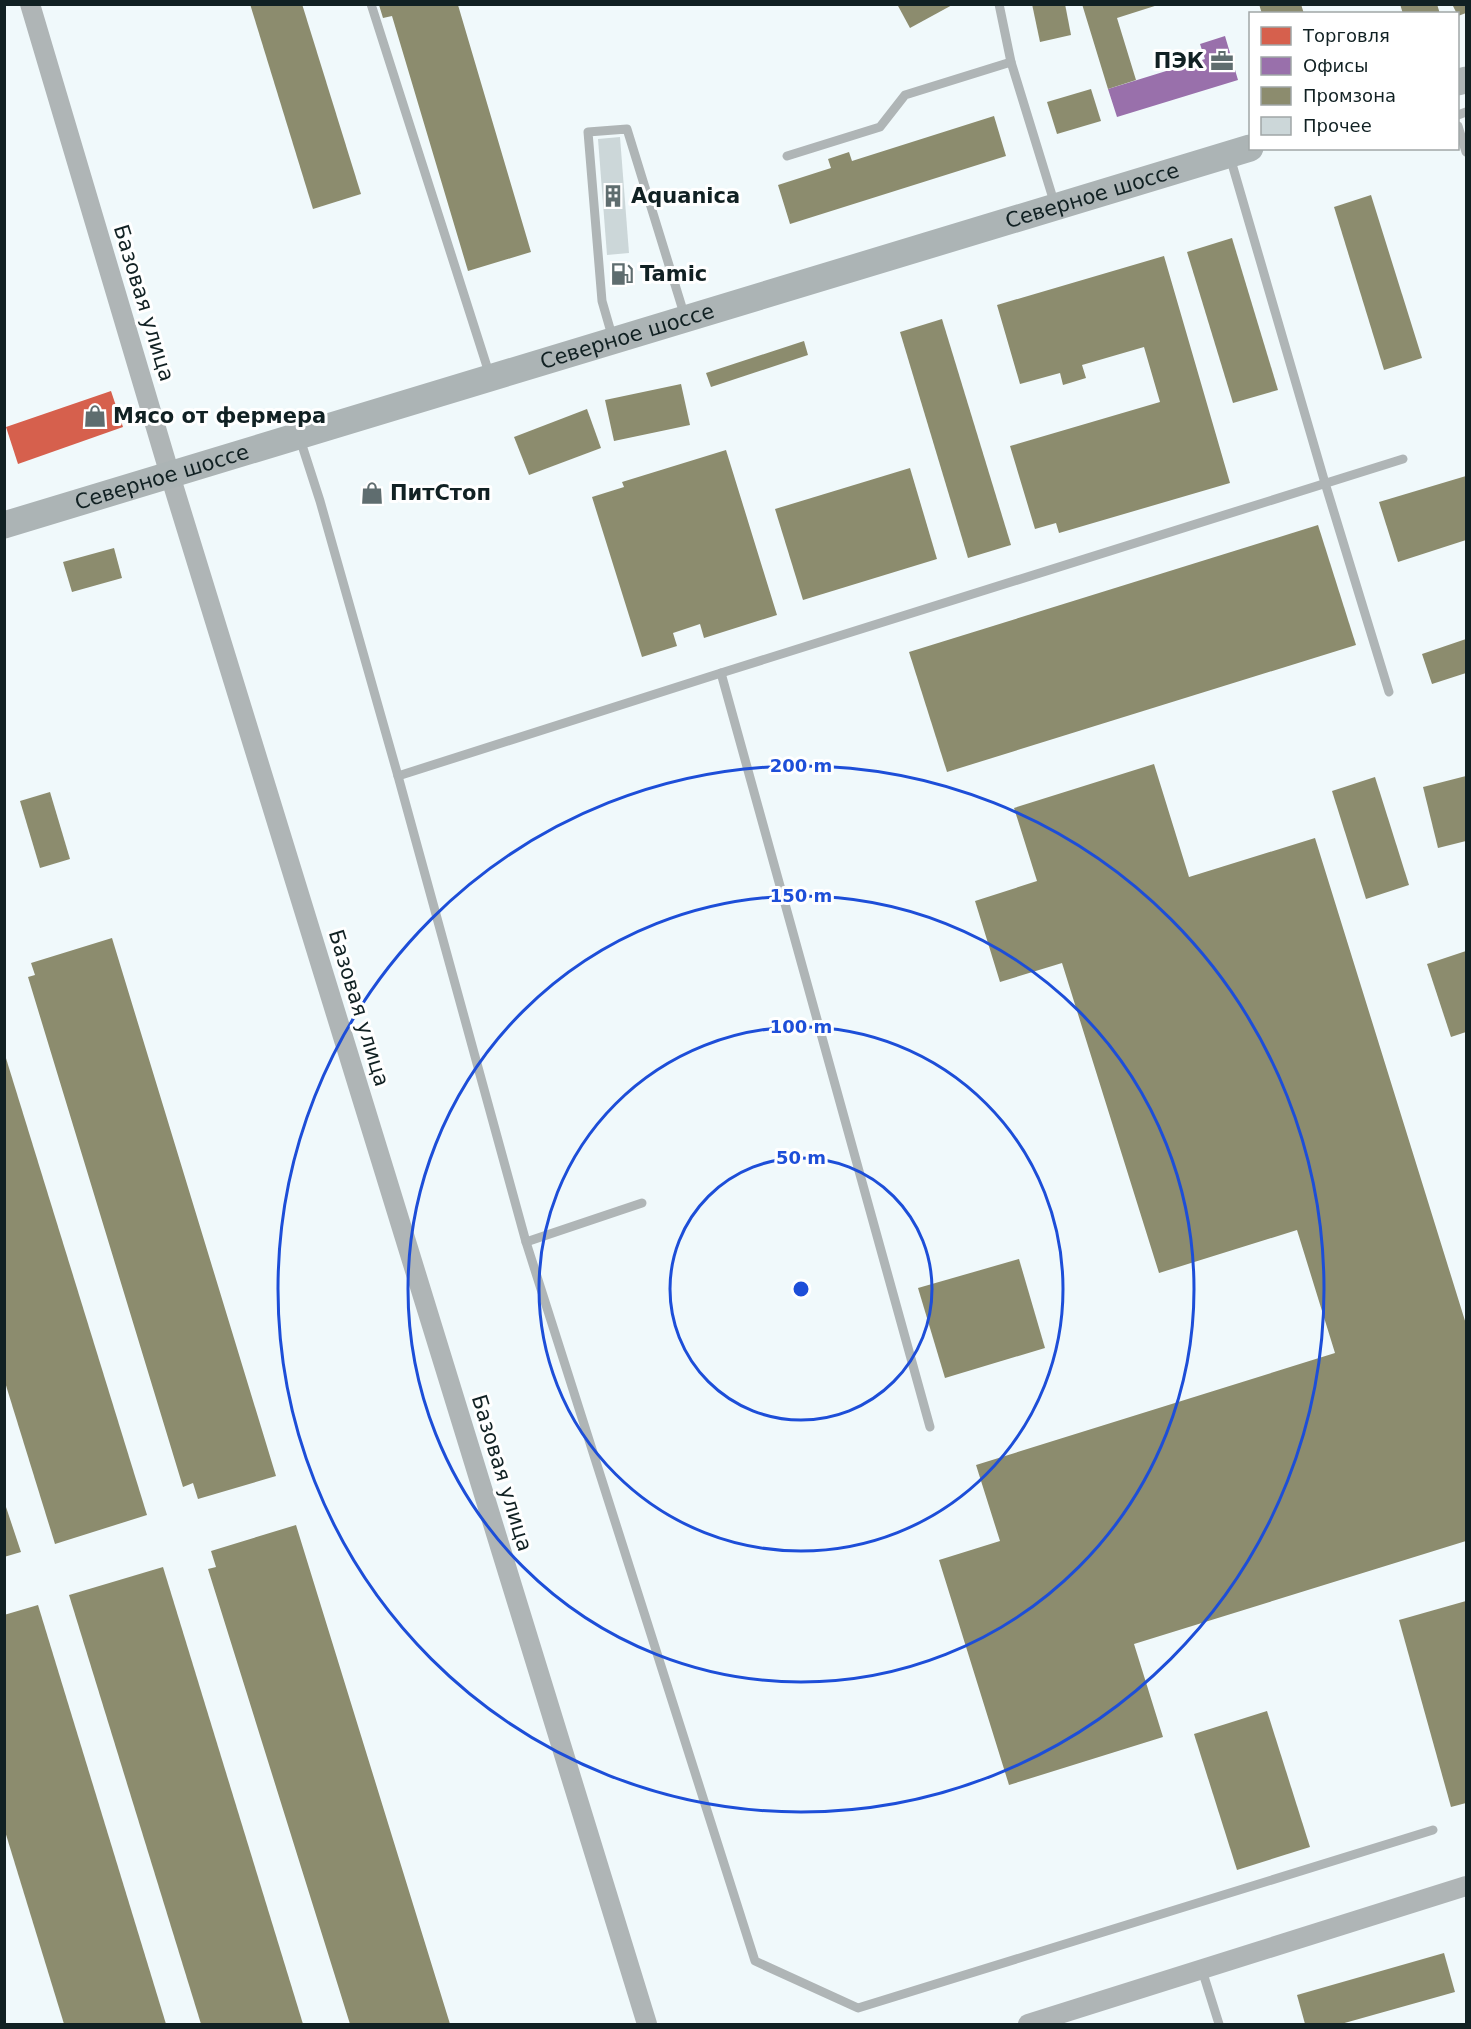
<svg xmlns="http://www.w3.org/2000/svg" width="1471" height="2029" font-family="'DejaVu Sans',sans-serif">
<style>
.shops{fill:#d6604d}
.offices{fill:#9970ab}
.industry{fill:#8c8c6e}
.building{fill:#ccd7d9}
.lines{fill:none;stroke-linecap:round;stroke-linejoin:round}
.lane{stroke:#afb5b6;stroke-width:9}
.street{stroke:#afb5b6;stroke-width:20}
.secondary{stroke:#acb4b5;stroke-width:27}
.ring{fill:none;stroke:#1d4ed8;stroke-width:3}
.labels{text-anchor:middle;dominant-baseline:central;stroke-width:6;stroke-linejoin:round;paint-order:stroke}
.poi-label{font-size:21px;font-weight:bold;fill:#112123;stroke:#fff;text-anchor:start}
.street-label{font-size:21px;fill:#112123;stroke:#fff}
.centre{fill:#1d4ed8;stroke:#fff;stroke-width:3}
.ring-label{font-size:18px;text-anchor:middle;font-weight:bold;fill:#1d4ed8;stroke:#fff;stroke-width:6;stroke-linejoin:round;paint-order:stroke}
</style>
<rect width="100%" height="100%" fill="#f0f9fb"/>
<polygon class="shops" points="111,391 123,427 18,464 6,427"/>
<polygon class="offices" points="1225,36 1238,80 1117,117 1108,89 1205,59 1200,44"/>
<g class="industry">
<polygon points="250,4 302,4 361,194 313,209"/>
<polygon points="897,4 954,4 910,28"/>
<polygon points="1032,4 1065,4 1071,35 1040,42"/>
<polygon points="1082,4 1161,4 1117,18 1136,80 1108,89"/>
<polygon points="1259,4 1301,4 1304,14 1262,14"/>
<polygon points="1400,4 1437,4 1440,14 1403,14"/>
<polygon points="1452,4 1466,4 1466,13 1458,16"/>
<polygon points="379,5 458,5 531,252 468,271 392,16 383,18"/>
<polygon points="1091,89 1101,121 1057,134 1047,102"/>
<polygon points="994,116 1006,156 790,224 778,185 831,168 828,159 849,152 852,161"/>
<polygon points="1371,195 1422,358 1384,370 1334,207"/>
<polygon points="1232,238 1278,390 1233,403 1187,252"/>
<polygon points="1164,256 1230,483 1059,533 1056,523 1035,529 1010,446 1160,402 1144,347 1082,365 1086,378 1063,385 1060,373 1020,384 997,305"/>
<polygon points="942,319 1011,545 968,558 900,332"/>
<polygon points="804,341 808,355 711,387 706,373"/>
<polygon points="681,384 690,425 614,441 605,400"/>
<polygon points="587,409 601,448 529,475 514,437"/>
<polygon points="726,450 777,615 704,638 700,624 673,633 677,646 642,657 592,497 624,487 622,482"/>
<polygon points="910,468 937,559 803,600 775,509"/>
<polygon points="1466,476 1466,540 1398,562 1379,502"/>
<polygon points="1318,525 1356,645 947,772 909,652"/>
<polygon points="114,548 122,578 72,592 63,562"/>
<polygon points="1466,639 1466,673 1432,684 1422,654"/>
<polygon points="1154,764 1189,877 1315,838 1466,1324 1466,1541 1134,1644 1163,1737 1009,1785 939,1560 1000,1541 976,1465 1335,1353 1297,1230 1159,1273 1062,963 1000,982 975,901 1037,881 1014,808"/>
<polygon points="1466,776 1466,841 1438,848 1423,787"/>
<polygon points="1375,777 1409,885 1366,899 1332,791"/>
<polygon points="50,792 70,859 40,868 20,801"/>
<polygon points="112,938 276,1476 198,1499 193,1483 183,1487 28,977 35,975 31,963"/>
<polygon points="1466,951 1466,1032 1451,1037 1427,964"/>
<polygon points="5,1055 147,1515 55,1544 4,1379"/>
<polygon points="1019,1259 1045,1348 945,1378 918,1288"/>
<polygon points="4,1501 21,1552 4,1557"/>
<polygon points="296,1525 450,2024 350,2024 208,1569 216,1567 211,1551"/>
<polygon points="163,1567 303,2024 201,2024 69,1595"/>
<polygon points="1466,1601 1466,1803 1451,1807 1399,1620"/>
<polygon points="38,1605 166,2024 64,2024 4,1828 4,1615"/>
<polygon points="1267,1711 1310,1847 1237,1870 1194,1734"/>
<polygon points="1444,1953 1455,1992 1341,2024 1305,2024 1297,1995"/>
</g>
<polygon class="building" points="620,137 629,253 607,255 598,139"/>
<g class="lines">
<g class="lane">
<polyline points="371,4 490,376"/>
<polyline points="999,4 1011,62"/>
<polyline points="1458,115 1466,112"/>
<polyline points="1458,126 1466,152"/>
<polyline points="787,156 880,127 905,95 1011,62 1055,205"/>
<polyline points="1230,157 1325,483 1389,692"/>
<polyline points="613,339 602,301 588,132 627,129 685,317"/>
<polyline points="300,439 320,501 398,776 526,1242 755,1961 858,2008 1433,1830"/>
<polyline points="721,673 930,1427"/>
<polyline points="398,776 721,673 1403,459"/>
<polyline points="526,1242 642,1203"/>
<polyline points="1202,1970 1219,2024"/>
</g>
<g class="street">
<polyline points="30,4 170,475 647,2024"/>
<polyline points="1028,2024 1466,1886"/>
</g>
<g class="secondary">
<polyline points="1458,82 1466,80"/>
<path id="s1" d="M4 525 1250 148"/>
</g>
</g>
<g class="ring">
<circle cx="801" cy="1289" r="131"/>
<circle cx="801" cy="1289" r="262"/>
<circle cx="801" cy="1289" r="393"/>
<circle cx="801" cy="1289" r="523"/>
</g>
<defs>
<g id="office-bare" transform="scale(1.8)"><path d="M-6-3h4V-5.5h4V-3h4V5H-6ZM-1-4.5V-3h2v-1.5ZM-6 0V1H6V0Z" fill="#5f6d6f" stroke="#fff" stroke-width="2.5" paint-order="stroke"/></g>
<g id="building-bare" transform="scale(1.8)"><path d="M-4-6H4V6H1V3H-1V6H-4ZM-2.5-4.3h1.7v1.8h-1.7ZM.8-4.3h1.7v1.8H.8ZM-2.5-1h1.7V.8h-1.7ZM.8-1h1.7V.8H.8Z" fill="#5f6d6f" stroke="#fff" stroke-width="2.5" paint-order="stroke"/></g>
<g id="fuel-bare" transform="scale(1.8)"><path d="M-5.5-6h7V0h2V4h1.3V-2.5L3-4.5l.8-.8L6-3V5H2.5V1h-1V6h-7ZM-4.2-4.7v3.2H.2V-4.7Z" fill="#5f6d6f" stroke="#fff" stroke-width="2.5" paint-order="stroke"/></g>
<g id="shop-bare" transform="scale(1.8)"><path d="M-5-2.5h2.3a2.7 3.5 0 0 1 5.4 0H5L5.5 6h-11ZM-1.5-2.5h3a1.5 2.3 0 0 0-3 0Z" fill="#5f6d6f" stroke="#fff" stroke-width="2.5" paint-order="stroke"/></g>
</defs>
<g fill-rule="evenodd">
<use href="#office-bare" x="1222" y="61"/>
<use href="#building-bare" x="613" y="196"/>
<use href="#fuel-bare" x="622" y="274"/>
<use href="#shop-bare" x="95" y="416"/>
<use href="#shop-bare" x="372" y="493"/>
</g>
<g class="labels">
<g class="poi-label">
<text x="1204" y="61" text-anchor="end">ПЭК</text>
<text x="631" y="196">Aquanica</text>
<text x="640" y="274">Tamic</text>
<text x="113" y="416">Мясо от фермера</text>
<text x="390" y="493">ПитСтоп</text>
</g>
<g class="street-label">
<text stroke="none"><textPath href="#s1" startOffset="1137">Северное шоссе</textPath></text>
<text transform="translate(144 303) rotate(73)">Базовая улица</text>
<text stroke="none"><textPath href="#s1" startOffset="651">Северное шоссе</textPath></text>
<text stroke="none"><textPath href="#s1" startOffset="165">Северное шоссе</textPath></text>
<text transform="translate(359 1008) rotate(73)">Базовая улица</text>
<text transform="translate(502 1473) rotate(73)">Базовая улица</text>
</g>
</g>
<circle cx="801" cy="1289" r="9" class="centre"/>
<g class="ring-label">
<text x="801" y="772">200 m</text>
<text x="801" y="902">150 m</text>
<text x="801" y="1033">100 m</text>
<text x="801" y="1164">50 m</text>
</g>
<rect width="1471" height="2029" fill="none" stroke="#112123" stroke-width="12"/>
<rect x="1249" y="12" width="210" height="138" fill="#ffffff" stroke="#a0a6a7" stroke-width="1.5"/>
<rect x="1261" y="27" width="30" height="18" fill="#d6604d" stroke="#a0a6a7" stroke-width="1.5"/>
<text x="1303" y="42" font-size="18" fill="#112123">Торговля</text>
<rect x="1261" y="57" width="30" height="18" fill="#9970ab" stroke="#a0a6a7" stroke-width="1.5"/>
<text x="1303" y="72" font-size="18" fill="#112123">Офисы</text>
<rect x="1261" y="87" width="30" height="18" fill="#8c8c6e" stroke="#a0a6a7" stroke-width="1.5"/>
<text x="1303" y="102" font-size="18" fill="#112123">Промзона</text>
<rect x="1261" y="117" width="30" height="18" fill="#ccd7d9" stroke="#a0a6a7" stroke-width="1.5"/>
<text x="1303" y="132" font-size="18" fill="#112123">Прочее</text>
</svg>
